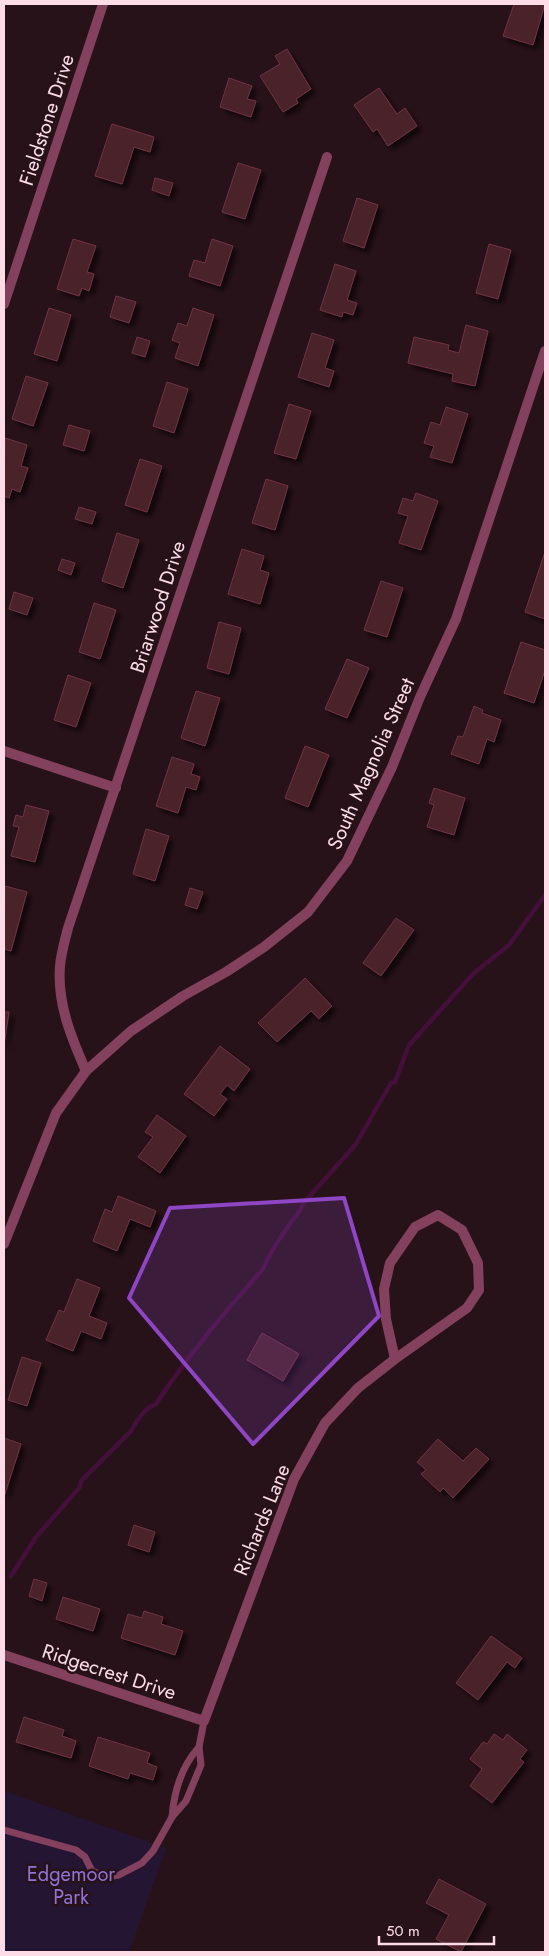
<svg xmlns="http://www.w3.org/2000/svg" width="549" height="1956" font-family="Jost,sans-serif">
<style>
.green{fill:#241632}
.lines{fill:none;stroke-linecap:round;stroke-linejoin:round}
.stream{stroke:#450f3c;stroke-width:4.5}
.building{fill:#48202b;stroke:#723345;filter:url(#shadow)}
.lane{stroke:#84415e;stroke-width:7}
.street{stroke:#84415e;stroke-width:10}
.marked{fill:#8e46c5;fill-opacity:0.2;stroke:#8e46c5;stroke-width:4;stroke-linejoin:round}
.labels{text-anchor:middle;dominant-baseline:central;stroke-width:5;stroke-linejoin:round;paint-order:stroke}
.street-label{font-size:20px;fill:#fddce8;stroke:#281219}
.park-label{font-size:20px;fill:#9073db;stroke:#281219}
</style>
<defs>
<filter id="shadow"><feDropShadow dx="4.5" dy="4.5" stdDeviation="2.5" flood-color="#0009"/></filter>
</defs>
<rect width="100%" height="100%" fill="#281219"/>
<polygon class="green" points="4,1791 166,1848 129,1952 4,1952"/>
<g class="lines">
<path class="stream" d="M11 1576 36 1537 80 1487 81 1481 131 1431C136 1422 145 1407 156 1404 188 1355 225 1312 263 1269 270 1252 281 1236 292 1221 296 1215 301 1211 303 1204L356 1144 391 1083 395 1082 409 1045 473 974 509 945 545 895"/>
</g>
<g class="building">
<polygon points="514,4 545,4 533,45 503,36"/>
<polygon points="287,49 311,89 296,99 298,103 283,112 260,76 280,64 275,56"/>
<polygon points="229,78 252,86 247,99 256,101 251,117 220,107"/>
<polygon points="379,88 397,114 405,108 417,126 388,146 377,129 373,132 354,105"/>
<polygon points="112,124 154,137 150,152 134,147 122,184 95,176"/>
<polygon points="238,163 261,170 245,219 222,212"/>
<polygon points="155,178 173,183 169,196 152,190"/>
<polygon points="357,198 378,205 364,248 343,241"/>
<polygon points="73,239 96,246 87,272 94,274 89,291 82,288 79,296 57,289"/>
<polygon points="212,239 233,246 220,286 189,276 194,260 205,263"/>
<polygon points="489,244 511,250 498,299 476,293"/>
<polygon points="335,264 356,271 347,300 357,303 353,315 343,312 342,317 320,310"/>
<polygon points="116,296 136,302 129,323 110,317"/>
<polygon points="49,308 71,315 57,361 34,354"/>
<polygon points="193,308 214,315 198,366 175,358 180,343 172,340 178,323 187,326"/>
<polygon points="466,325 488,331 475,386 452,381 453,374 408,363 414,337 449,345 448,350 459,353"/>
<polygon points="312,333 334,340 325,368 334,371 329,387 298,377"/>
<polygon points="137,337 150,341 145,357 132,353"/>
<polygon points="26,376 48,383 33,426 12,419"/>
<polygon points="167,382 188,389 174,433 153,426"/>
<polygon points="289,404 311,411 296,459 274,453"/>
<polygon points="446,407 468,414 452,463 430,457 434,446 424,443 431,422 440,425"/>
<polygon points="69,425 90,431 84,451 63,445"/>
<polygon points="5,438 27,445 21,466 28,468 20,492 12,489 9,498 4,496"/>
<polygon points="140,459 162,466 147,512 125,505"/>
<polygon points="266,479 288,486 275,530 252,523"/>
<polygon points="416,493 438,501 421,550 399,543 408,516 398,513 403,498 413,501"/>
<polygon points="79,507 96,512 92,524 75,519"/>
<polygon points="117,533 139,540 123,588 102,581"/>
<polygon points="242,549 264,556 260,570 269,573 260,604 228,594"/>
<polygon points="545,552 545,619 525,612"/>
<polygon points="62,559 75,563 71,575 58,570"/>
<polygon points="381,581 403,588 387,637 364,630"/>
<polygon points="14,592 33,598 27,615 9,609"/>
<polygon points="94,603 116,610 100,659 79,652"/>
<polygon points="219,622 241,628 229,674 207,668"/>
<polygon points="521,642 545,650 545,670 534,703 504,693"/>
<polygon points="347,659 369,668 347,718 325,709"/>
<polygon points="68,675 91,683 76,727 54,720"/>
<polygon points="196,691 220,698 205,746 181,738"/>
<polygon points="474,706 483,710 482,713 501,720 494,742 487,739 479,764 451,754 458,736 463,737"/>
<polygon points="305,746 329,755 308,807 285,798"/>
<polygon points="172,757 194,764 191,774 200,777 196,790 186,787 178,813 156,806"/>
<polygon points="434,788 465,798 454,835 427,827 434,805 429,803"/>
<polygon points="26,805 49,811 35,862 11,856 19,827 13,826 16,815 23,817"/>
<polygon points="146,829 169,836 155,881 133,874"/>
<polygon points="5,886 27,892 11,951 4,949"/>
<polygon points="190,888 203,892 197,909 185,905"/>
<polygon points="396,918 414,930 381,976 363,963"/>
<polygon points="305,978 332,1006 319,1019 311,1011 277,1042 258,1023"/>
<polygon points="4,1012 9,1012 4,1045"/>
<polygon points="220,1046 250,1069 234,1091 227,1085 220,1094 227,1099 214,1116 184,1094"/>
<polygon points="157,1115 186,1136 160,1173 138,1157 153,1137 145,1132"/>
<polygon points="118,1196 156,1211 150,1227 130,1219 117,1251 93,1241 105,1209 112,1212"/>
<polygon points="77,1279 100,1288 89,1316 107,1323 101,1339 81,1331 73,1351 46,1340 59,1310 64,1312"/>
<polygon points="262,1333 299,1354 283,1381 247,1360"/>
<polygon points="22,1357 41,1363 27,1406 8,1400"/>
<polygon points="4,1438 21,1444 4,1497"/>
<polygon points="438,1439 463,1461 476,1448 489,1459 453,1498 443,1488 440,1492 421,1474 426,1470 417,1462"/>
<polygon points="134,1525 155,1532 149,1552 128,1545"/>
<polygon points="34,1579 47,1583 42,1601 29,1596"/>
<polygon points="63,1597 100,1609 93,1631 56,1619"/>
<polygon points="144,1611 163,1617 161,1624 183,1631 175,1655 121,1638 128,1614 142,1618"/>
<polygon points="491,1636 522,1658 515,1668 507,1662 478,1700 456,1683"/>
<polygon points="24,1717 64,1730 62,1736 76,1741 71,1758 16,1742"/>
<polygon points="494,1734 503,1740 507,1734 527,1750 520,1759 524,1762 492,1803 470,1786 482,1769 470,1759 483,1742 487,1744"/>
<polygon points="98,1737 150,1753 147,1763 157,1767 153,1780 130,1773 128,1779 89,1766"/>
<polygon points="439,1879 486,1904 461,1952 436,1939 449,1915 426,1903"/>
</g>
<g class="lines">
<g class="lane">
<path d="M172 1817C174 1791 181 1767 199 1747"/>
<polyline points="4,1830 76,1850 85,1857 92,1871 107,1877 119,1875 142,1863 153,1851 172,1817 186,1801 201,1765 199,1747 204,1721"/>
</g>
<g class="street">
<polyline points="4,304 103,4"/>
<polyline points="4,751 116,788"/>
<path d="M86 1071C71 1037 57 1003 60 966 61 953 65 940 68 928L327 157"/>
<polygon points="438,1215 462,1230 478,1263 479,1290 467,1308 395,1359 386,1319 384,1289 390,1263 415,1227"/>
<polyline points="4,1244 56,1113 86,1071 131,1031 183,996 226,972 264,947 308,912 347,861 392,767 420,697 456,619 545,351"/>
<polyline points="4,1655 204,1721 294,1479 325,1423 358,1388 395,1359"/>
</g>
</g>
<path class="marked" d="M344 1198 379 1316 253 1444 129 1298 170 1208Z"/>
<g class="labels">
<g class="street-label">
<text transform="translate(47 120) rotate(-72)">Fieldstone Drive</text>
<text transform="translate(158 607) rotate(-72)">Briarwood Drive</text>
<text transform="translate(371 764) rotate(-66)">South Magnolia Street</text>
<text transform="translate(262 1520) rotate(-68)">Richards Lane</text>
<text transform="translate(109 1672) rotate(18)">Ridgecrest Drive</text>
</g>
<g class="park-label">
<text x="71" y="1874">Edgemoor<tspan x="71" dy="23">Park</tspan></text>
</g>
</g>
<rect width="549" height="1956" fill="none" stroke="#fddce8" stroke-width="10"/>
<path d="M379 1936v8h115v-8" fill="none" stroke="#fddce8" stroke-width="2.5"/>
<text x="386" y="1936" font-size="15" fill="#fddce8" stroke="#281219" stroke-width="4" paint-order="stroke">50 m</text>
</svg>
